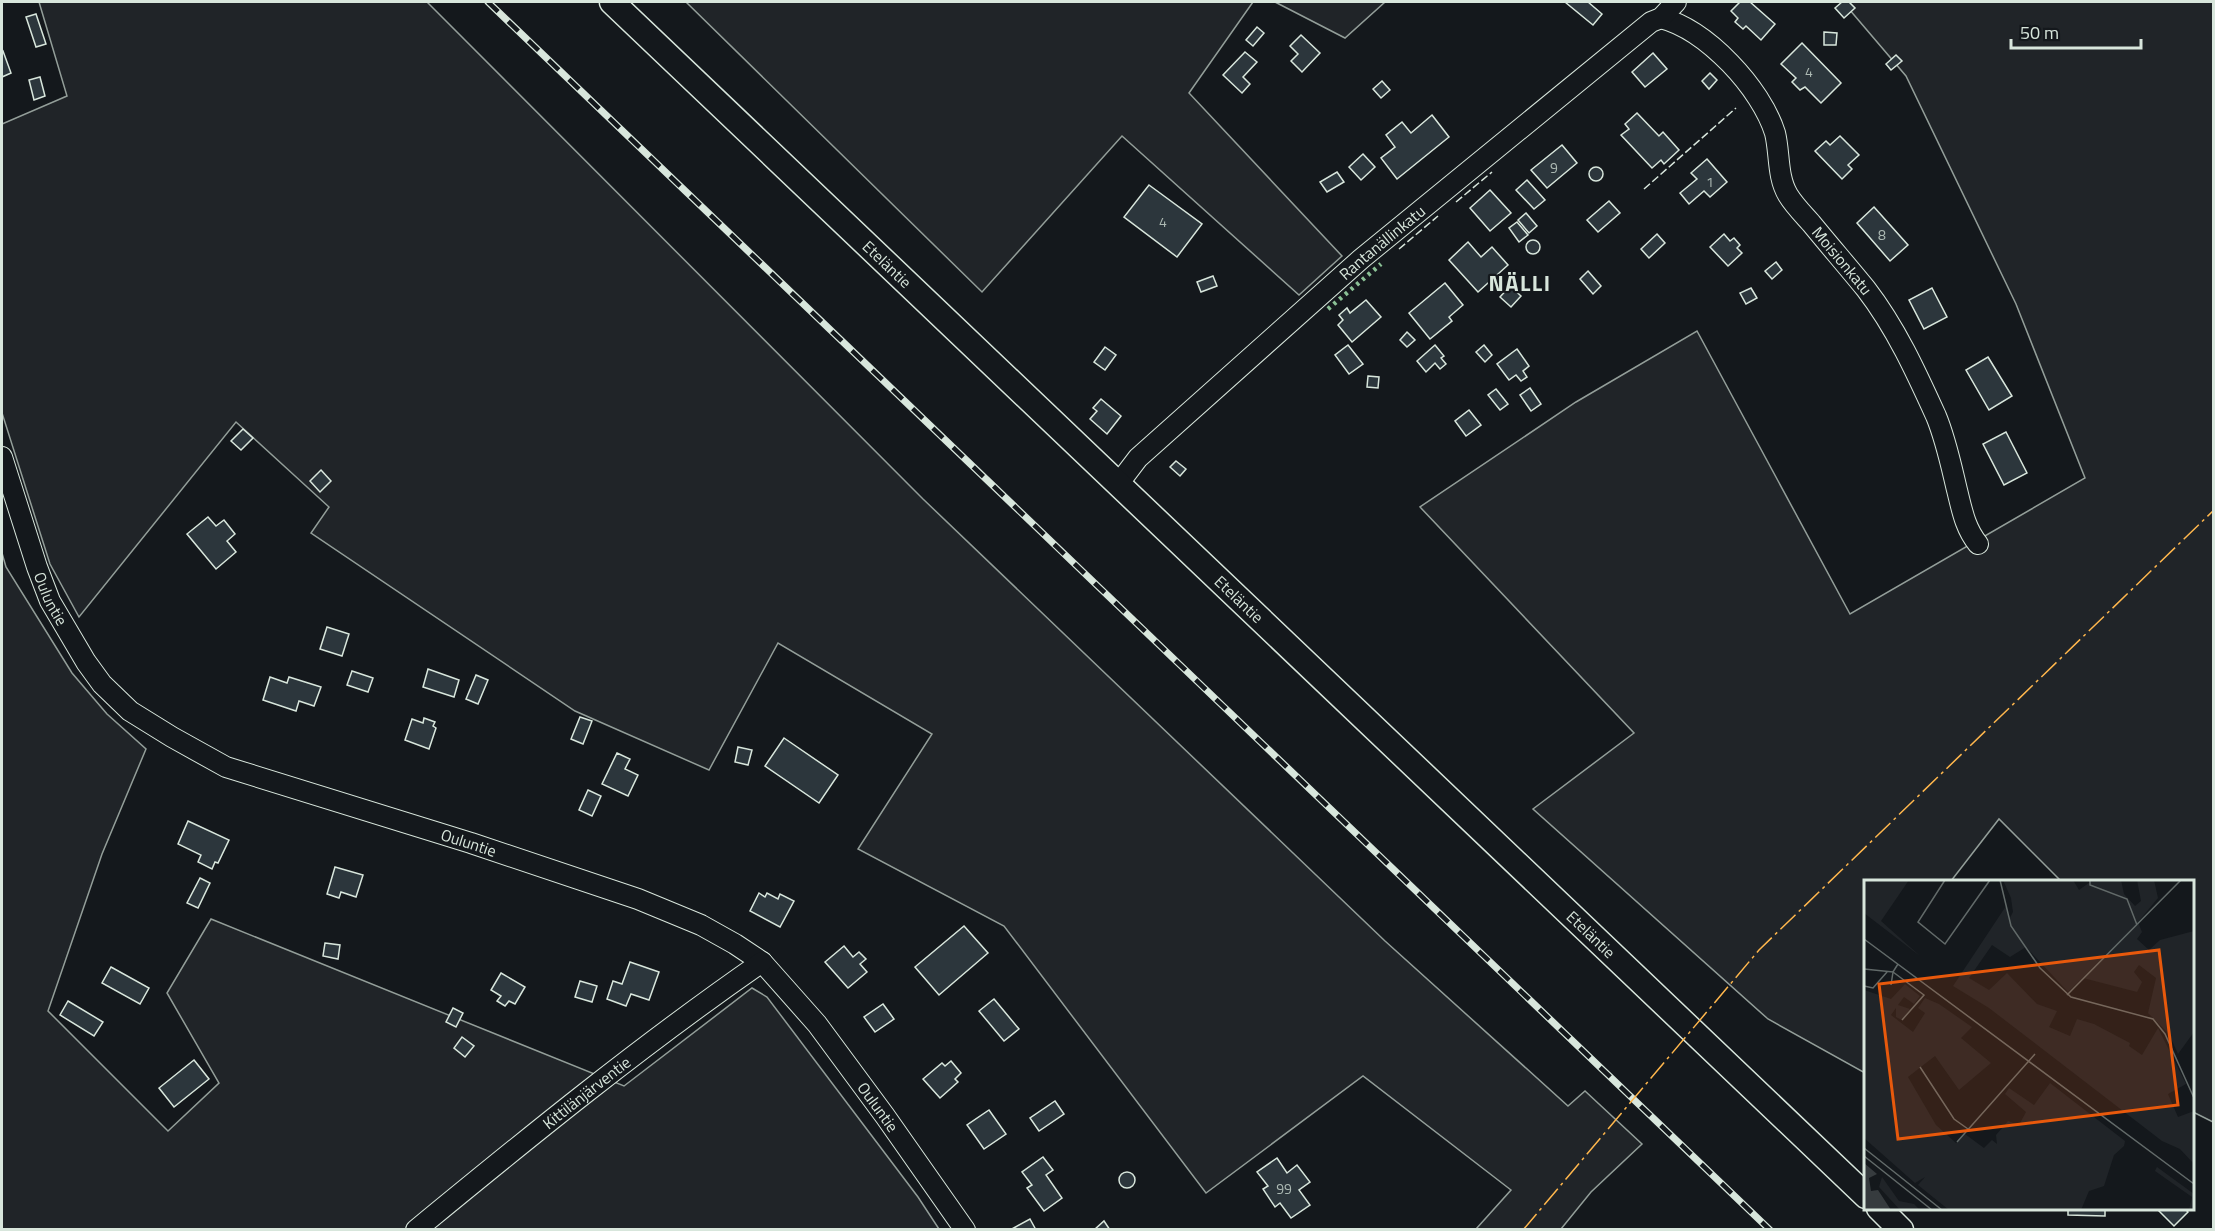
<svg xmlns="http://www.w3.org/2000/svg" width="2215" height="1231" font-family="'Titillium Web',sans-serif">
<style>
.green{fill:#202428;stroke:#939e99;stroke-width:1.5}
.building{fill:#2c363c;stroke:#d8e6dc;stroke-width:1.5}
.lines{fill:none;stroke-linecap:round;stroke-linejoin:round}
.minor-casing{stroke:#d8e6dc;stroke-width:22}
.major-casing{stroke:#d8e6dc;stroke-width:27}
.minor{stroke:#14181c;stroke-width:20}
.major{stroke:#14181c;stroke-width:24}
.rail-casing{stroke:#d8e6dc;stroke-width:7}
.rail{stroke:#14181c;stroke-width:4.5;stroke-dasharray:14;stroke-linecap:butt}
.hedge{stroke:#8ac095;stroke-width:4.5;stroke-dasharray:3 4.5;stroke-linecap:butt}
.fence{stroke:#d8e6dc;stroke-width:1.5;stroke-dasharray:8 3;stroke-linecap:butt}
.power{stroke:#ffb74d;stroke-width:1.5;stroke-dasharray:21 4.5 3 4.5;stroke-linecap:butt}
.labels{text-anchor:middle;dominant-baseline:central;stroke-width:4.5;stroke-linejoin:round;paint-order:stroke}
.number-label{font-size:14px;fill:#adbab4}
.street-label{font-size:16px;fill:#d8e6dc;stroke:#14181c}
.district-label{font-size:22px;font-weight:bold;letter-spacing:1.5px;fill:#d8e6dc;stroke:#14181c}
.inset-road{fill:none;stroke:#626a69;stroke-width:1.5}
.view{fill:#e8590c;fill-opacity:0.15;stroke:#e8590c;stroke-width:3}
.inset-edge{fill:none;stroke:#d8e6dc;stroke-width:3}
</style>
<rect width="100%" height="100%" fill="#14181c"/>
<g class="green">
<polygon points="39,2 427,2 923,499 1385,941 1568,1106 1585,1091 1642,1144 1591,1192 1561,1229 1476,1229 1511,1190 1363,1076 1206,1193 1004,926 858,849 932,734 778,643 709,770 575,711 311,533 329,507 236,422 79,617 50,564 2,413 2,124 67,96"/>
<polygon points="686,2 1253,2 1189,93 1342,256 1299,295 1122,136 982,292"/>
<polygon points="1275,2 1385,2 1345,38"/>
<polygon points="1843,2 2213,2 2213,1122 2193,1112 2192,882 2061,881 1999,819 1951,881 1866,882 1865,1073 1768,1019 1533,809 1634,733 1420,507 1576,402 1697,331 1850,614 2085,478 2016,304 1906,76"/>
<polygon points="2,553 6,567 72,673 107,714 146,749 102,854 48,1011 168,1131 219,1083 167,993 211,919 624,1086 752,988 767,997 918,1197 939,1229 2,1229"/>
</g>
<g class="building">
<polygon points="1565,2 1588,2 1602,14 1593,25"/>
<polygon points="1740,2 1750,2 1775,24 1761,40 1746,26 1743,29 1735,22 1738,18 1731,11"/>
<polygon points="1842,2 1849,2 1855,8 1844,18 1835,8"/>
<polygon points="36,14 46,44 36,47 26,17"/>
<polygon points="1257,27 1264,33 1253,46 1246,40"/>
<polygon points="1824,32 1837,33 1836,45 1824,45"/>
<polygon points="1301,35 1320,53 1302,72 1291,61 1298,54 1290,46"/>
<polygon points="1802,43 1841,83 1821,103 1805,87 1800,90 1792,82 1796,78 1781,64"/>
<polygon points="3,51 11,73 2,77 2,52"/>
<polygon points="1245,52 1257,62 1243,77 1250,84 1242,93 1223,75"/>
<polygon points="1653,53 1667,69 1645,87 1632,72"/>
<polygon points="1896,55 1902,61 1891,70 1886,64"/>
<polygon points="1710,73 1717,80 1709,89 1702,81"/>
<polygon points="40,77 45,96 34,100 29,80"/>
<polygon points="1382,81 1390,90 1381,98 1373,89"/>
<polygon points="1637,113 1659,136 1663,132 1679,150 1664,164 1661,160 1652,168 1621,135 1629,129 1625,124"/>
<polygon points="1432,115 1449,137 1397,179 1381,158 1395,147 1386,135 1402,122 1411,133"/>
<polygon points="1840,136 1859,155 1848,165 1852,169 1842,179 1815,151 1826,141 1830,145"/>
<polygon points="1562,145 1577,163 1547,188 1531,170"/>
<polygon points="1363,154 1375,167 1361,180 1349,167"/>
<polygon points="1707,159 1727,182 1710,197 1704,191 1689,204 1680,193 1697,179 1691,173"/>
<circle cx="1596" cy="174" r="7"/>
<polygon points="1337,172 1344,182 1327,192 1320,182"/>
<polygon points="1527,180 1545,200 1534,209 1516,190"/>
<polygon points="1149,185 1202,224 1177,257 1124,217"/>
<polygon points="1490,190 1511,213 1490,231 1470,208"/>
<polygon points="1609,201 1620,213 1598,232 1587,220"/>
<polygon points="1874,207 1908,245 1890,261 1857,223"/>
<polygon points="1526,213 1537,226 1529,233 1518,220"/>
<polygon points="1517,222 1528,235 1519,242 1509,228"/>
<polygon points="1657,234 1665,243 1649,258 1641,249"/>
<polygon points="1724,234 1730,241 1734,238 1740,245 1737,248 1742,253 1728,266 1710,247"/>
<circle cx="1533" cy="247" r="7"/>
<polygon points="1468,242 1481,257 1492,247 1508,265 1478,292 1449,260"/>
<polygon points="1776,262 1782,270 1772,279 1765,271"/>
<polygon points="1588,271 1601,286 1593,294 1580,279"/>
<polygon points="1213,276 1217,286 1201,292 1197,282"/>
<polygon points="1445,283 1463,305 1449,317 1452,321 1430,339 1409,313"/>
<polygon points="1510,286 1521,296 1511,307 1500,297"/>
<polygon points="1751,288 1757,298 1746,304 1740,293"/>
<polygon points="1932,288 1947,317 1924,329 1909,300"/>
<polygon points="1366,300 1381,317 1352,342 1338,325 1343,320 1339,315 1347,308 1350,313"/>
<polygon points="1407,332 1415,340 1407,347 1400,340"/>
<polygon points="1348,345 1363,364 1349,374 1335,355"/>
<polygon points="1435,345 1444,356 1441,358 1446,364 1440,369 1435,363 1426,372 1417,361"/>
<polygon points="1484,345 1492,355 1485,362 1476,352"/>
<polygon points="1105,347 1116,355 1105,370 1094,362"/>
<polygon points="1517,349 1529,366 1523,371 1527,377 1521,381 1516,375 1509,380 1497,364"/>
<polygon points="1988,357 2012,396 1989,410 1966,370"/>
<polygon points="1368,376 1379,377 1378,388 1367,387"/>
<polygon points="1530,388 1541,404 1531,411 1520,395"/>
<polygon points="1496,389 1508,404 1500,410 1488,395"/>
<polygon points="1101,399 1121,416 1107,434 1090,419 1097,411 1093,408"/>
<polygon points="1469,410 1481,425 1466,436 1455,421"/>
<polygon points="243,429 253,438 241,450 231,441"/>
<polygon points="2006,432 2027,473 2004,485 1983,444"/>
<polygon points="1176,461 1186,469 1180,476 1170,467"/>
<polygon points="321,470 331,481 320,492 310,481"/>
<polygon points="208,517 216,526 224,520 235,534 227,541 236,552 216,569 187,534"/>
<polygon points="327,627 349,634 342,656 320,649"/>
<polygon points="428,669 459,680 454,697 423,687"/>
<polygon points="352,671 373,678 368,692 347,685"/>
<polygon points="476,675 488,680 478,704 466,699"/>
<polygon points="270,677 287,683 289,677 321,687 314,706 299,701 296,711 263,700"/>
<polygon points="580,717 592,721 583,744 571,739"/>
<polygon points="424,718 435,722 433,726 436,728 429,749 405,740 412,719 423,723"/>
<polygon points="784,738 838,775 819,803 765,766"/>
<polygon points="738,747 752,750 748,765 735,762"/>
<polygon points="617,753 630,759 625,769 638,775 628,796 602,784"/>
<polygon points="588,790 601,796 592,816 579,810"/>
<polygon points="188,821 229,840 218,863 215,862 212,869 198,862 201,855 178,844"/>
<polygon points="335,867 363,875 356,897 341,892 339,898 327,894"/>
<polygon points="200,878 210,883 198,908 187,903"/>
<polygon points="759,893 765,897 767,893 778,899 780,894 794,901 780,927 750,911"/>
<polygon points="964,926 988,953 939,995 915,967"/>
<polygon points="325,943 340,945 338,959 323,956"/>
<polygon points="844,946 853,957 859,952 866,959 860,964 867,972 848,988 825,962"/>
<polygon points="630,962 659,972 649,1000 631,994 626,1006 607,999 613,981 622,984"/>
<polygon points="111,967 149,988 140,1004 102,983"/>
<polygon points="501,973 525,987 515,1004 509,1001 505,1006 497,1001 501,996 491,990"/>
<polygon points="580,981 597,986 592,1002 575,997"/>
<polygon points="994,999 1019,1029 1004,1041 979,1011"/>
<polygon points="68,1001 103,1022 94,1036 60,1015"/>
<polygon points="883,1004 894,1019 875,1032 864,1017"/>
<polygon points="453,1008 463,1013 456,1027 446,1022"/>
<polygon points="462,1037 474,1046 465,1057 454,1048"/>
<polygon points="194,1060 209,1079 174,1107 159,1088"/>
<polygon points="951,1061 961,1073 955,1079 958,1082 940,1098 923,1079 942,1063 945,1066"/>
<polygon points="1055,1101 1064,1114 1039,1131 1030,1118"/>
<polygon points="989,1110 1006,1134 984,1149 967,1125"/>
<polygon points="1043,1157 1053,1170 1046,1175 1062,1198 1044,1211 1027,1188 1032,1185 1022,1172"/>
<polygon points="1277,1158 1287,1173 1297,1165 1310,1182 1299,1190 1310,1205 1291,1218 1280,1203 1275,1207 1263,1189 1268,1186 1257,1172"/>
<circle cx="1127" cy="1180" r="8"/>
<polygon points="2068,1208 2105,1208 2105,1216 2068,1215"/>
<polygon points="2156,1208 2184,1208 2188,1212 2174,1226"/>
<polygon points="1030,1219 1036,1230 1010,1230"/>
<polygon points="1104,1221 1110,1230 1094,1230"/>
</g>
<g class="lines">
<g class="minor-casing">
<g id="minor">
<path id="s1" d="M1661 18C1707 30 1761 88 1775 133 1780 153 1777 177 1788 195 1794 205 1803 214 1811 223 1829 245 1848 267 1866 289 1896 328 1916 372 1936 416 1946 440 1951 465 1957 490 1962 510 1965 528 1978 544"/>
<path id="s2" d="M2 457 37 567 50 601 86 662 102 684 130 711 172 737 226 767 471 843 638 899 701 925 735 944 762 962 817 1024 885 1116 965 1230"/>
<path id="s3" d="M1119 483 1138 458 1361 259 1651 22 1661 18 1676 2"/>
<path id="s4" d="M416 1230C529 1137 642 1045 762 962"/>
</g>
</g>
<g class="major-casing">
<g id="major">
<path id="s5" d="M612 2 1866 1196"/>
<polyline points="1879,1208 1901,1230"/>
</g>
</g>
<use href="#minor" class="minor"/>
<use href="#major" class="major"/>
<g class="rail-casing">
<polyline id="rail" points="488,2 1770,1230"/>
</g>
<use href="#rail" class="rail"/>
<polyline class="hedge" points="1328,309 1381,264"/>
<g class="fence">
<polyline points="1644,189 1736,108"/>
<polyline points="1456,202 1492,172"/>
<polyline points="1399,249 1438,216"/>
</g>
<polyline class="power" points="1523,1230 1759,950 2214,510"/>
</g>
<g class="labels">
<g class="number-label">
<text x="1809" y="71">4</text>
<text x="1554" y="167">9</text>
<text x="1710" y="181">1</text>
<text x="1163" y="221">4</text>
<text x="1882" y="234">8</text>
<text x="1284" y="1188">99</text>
</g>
<g class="street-label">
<text stroke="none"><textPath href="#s3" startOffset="357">Rantanällinkatu</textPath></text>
<text stroke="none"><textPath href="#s1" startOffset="316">Moisionkatu</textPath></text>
<text stroke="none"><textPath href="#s5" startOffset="380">Eteläntie</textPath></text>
<text stroke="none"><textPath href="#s2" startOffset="150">Ouluntie</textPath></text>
<text stroke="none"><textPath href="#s5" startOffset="866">Eteläntie</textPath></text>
<text stroke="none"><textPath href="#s2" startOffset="654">Ouluntie</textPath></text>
<text stroke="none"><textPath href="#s5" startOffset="1352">Eteläntie</textPath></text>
<text stroke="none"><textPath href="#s4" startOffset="219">Kittilänjärventie</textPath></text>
<text stroke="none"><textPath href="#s2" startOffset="1158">Ouluntie</textPath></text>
</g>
<g class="district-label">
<text x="1520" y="283">NÄLLI</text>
</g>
</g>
<g transform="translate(1864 880)">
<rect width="330" height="330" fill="#14181c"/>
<path d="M0 0H45L17 41 56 76 0 33ZM139 0H209L215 10 229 0H257L260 14 271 26 277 21 273 0H290L294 18 274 42 278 52 273 59 285 70 296 60 330 51V152L314 174 305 154 284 133 292 98 275 85 270 92 278 102 273 112 219 98 204 112 162 67 146 77 128 65 105 98 125 110 143 93 173 124 193 131 185 147 206 156 213 139 230 144 266 163 265 166 278 175 294 148 322 204 304 214 314 237 330 231V284L316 269 298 261 125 128 89 106 142 26 145 40 149 32 147 18ZM41 104 56 116 50 124 40 117 34 125 46 129 38 140 32 137V128L27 135 49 152 61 133 54 128 61 118 75 124 108 147 97 158 127 183 95 210 71 176 44 197 72 245 92 263 101 254 120 268 128 260 133 264 132 255 144 241 155 245 162 232 141 214 145 208 170 225 186 203 261 261 260 266 250 275 240 306 225 311 217 330H85L54 305 61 297 51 303 0 258V110L27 119ZM293 287 330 314V330H325L328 317 291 291ZM18 297 35 321 50 324 56 330H36L15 307Z" fill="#202428"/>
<path d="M0 283 13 294 5 298 7 311 14 310 27 330H0Z" fill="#363b3e"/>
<path class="inset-road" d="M81 0 54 42 81 64 126 0M136 0 147 46 176 88 207 117 289 139 301 154 330 218M226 0V5L263 19 273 45M0 59 330 304M0 89 29 92 34 84M27 105 29 92 60 115 38 140M0 106 9 108 23 92M203 115 317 0M56 187 90 239 104 249M93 262 171 174M0 268 78 330M0 276 68 330"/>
<path class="view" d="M295 70 314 225 34 259 15 104Z"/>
<rect width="330" height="330" class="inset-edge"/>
</g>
<rect width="2215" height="1231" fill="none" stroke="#d8e6dc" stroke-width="6"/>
<path d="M2011 39v9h130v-9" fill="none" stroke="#d8e6dc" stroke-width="3"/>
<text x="2020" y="39" font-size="18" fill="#d8e6dc" stroke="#14181c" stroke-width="4.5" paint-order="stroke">50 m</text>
</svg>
